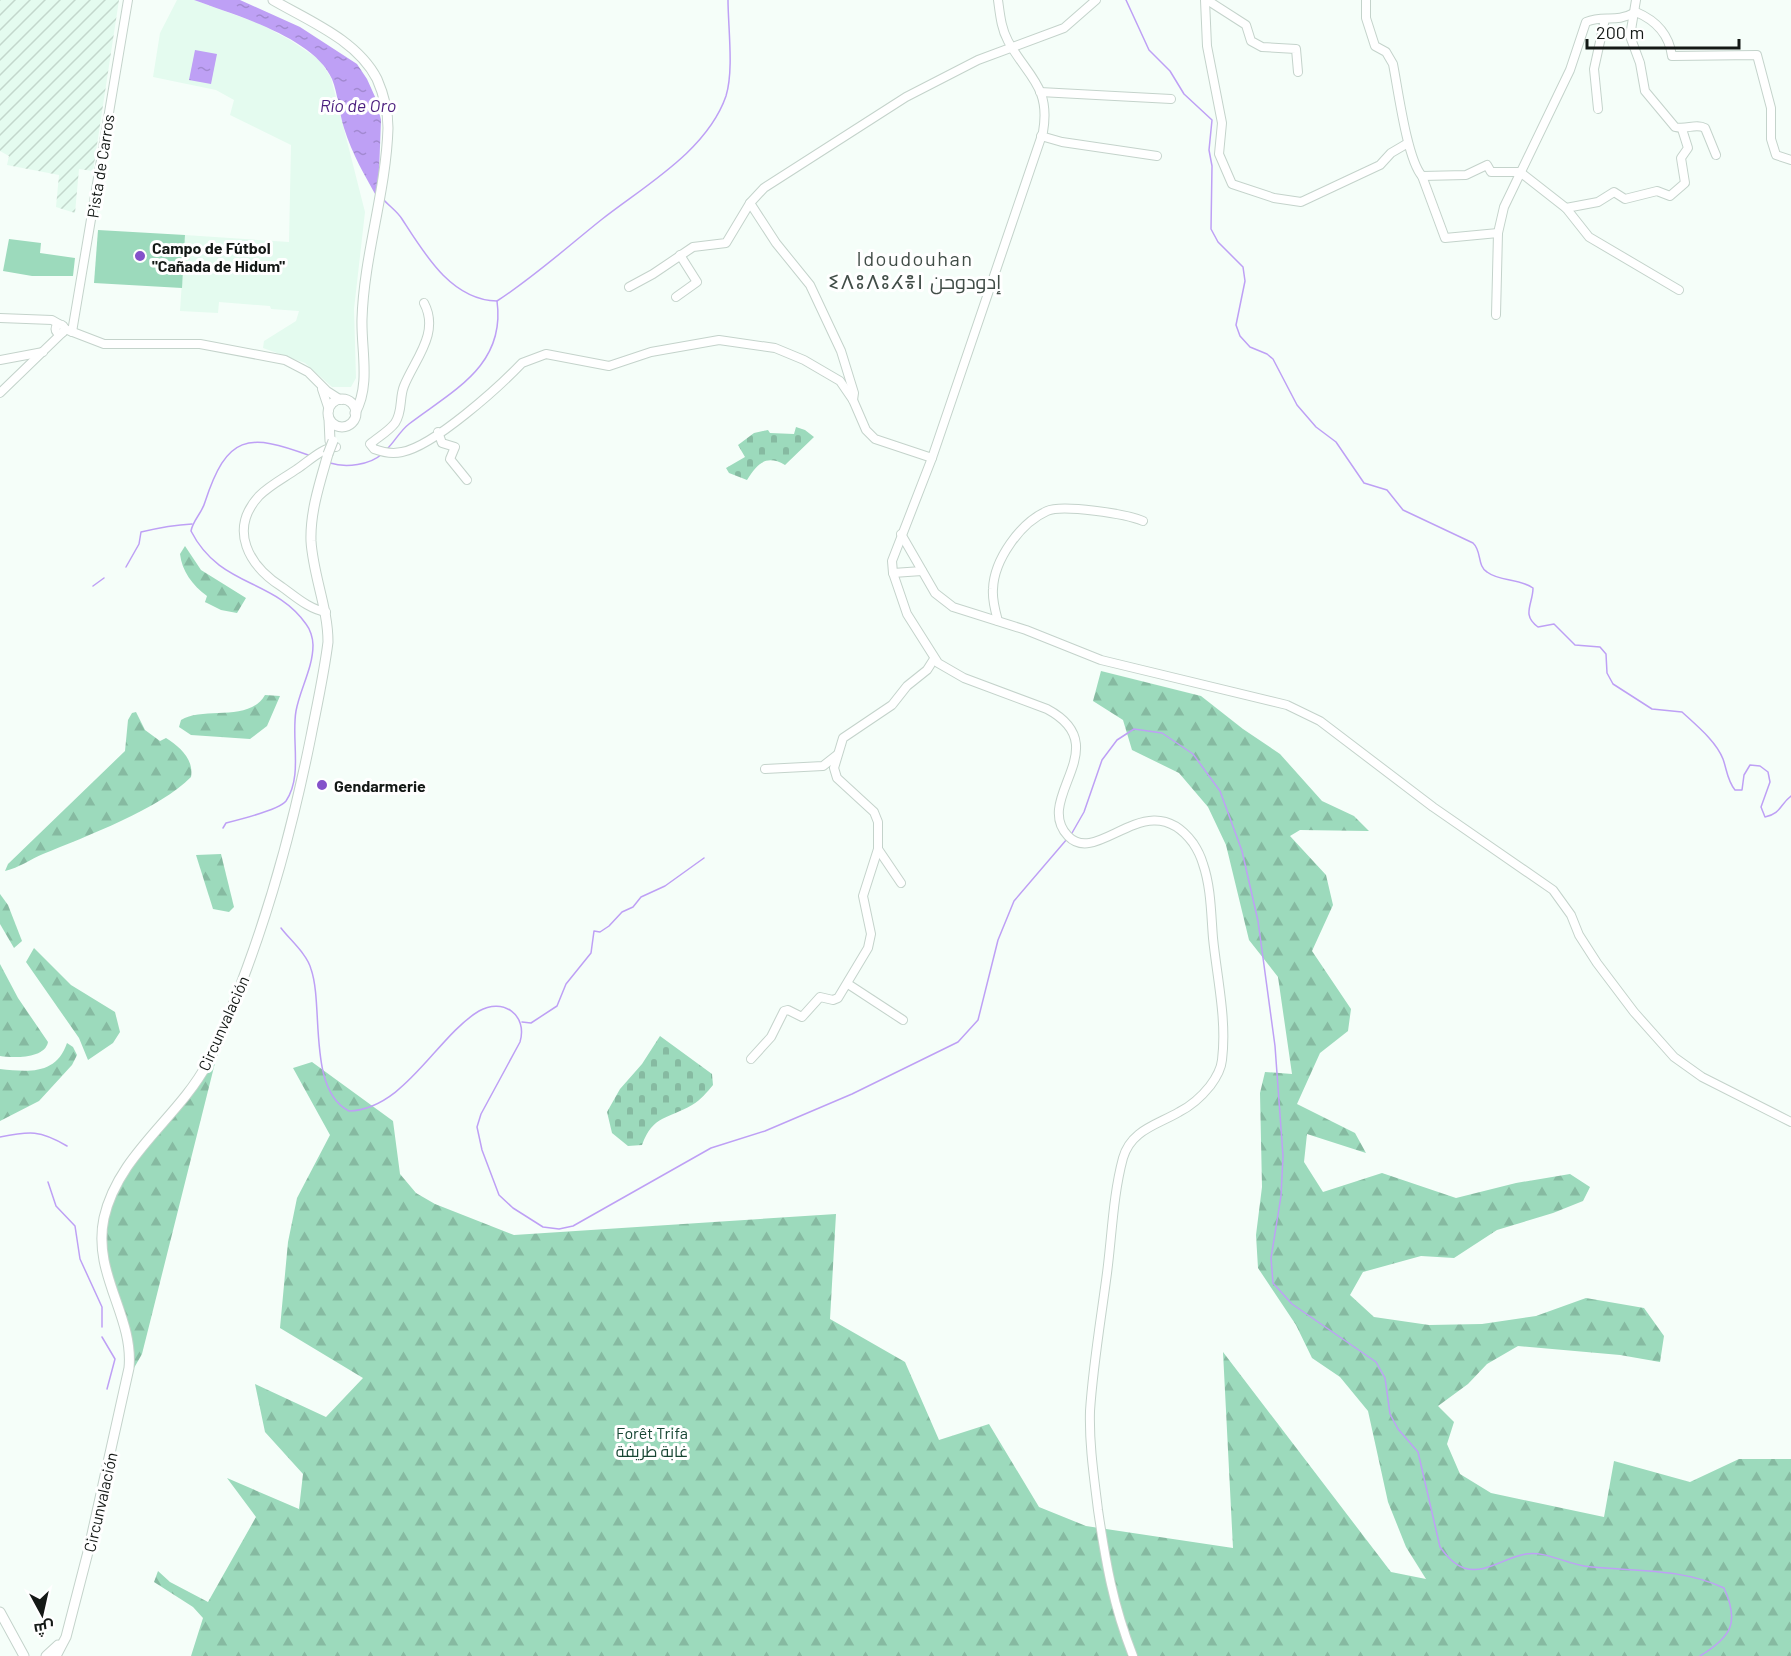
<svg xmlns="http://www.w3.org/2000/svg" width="1791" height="1656" font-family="Barlow,Cairo,'Noto Sans Tifinagh',sans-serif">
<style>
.built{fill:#e4fbef}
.industrial{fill:url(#industrial-furrows)}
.forest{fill:url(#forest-firs)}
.cemetery{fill:url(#cemetery-stones)}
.garden{fill:#9cdabc}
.water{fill:url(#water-ripples)}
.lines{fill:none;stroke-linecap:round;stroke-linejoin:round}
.stream{stroke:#bea0f5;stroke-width:1.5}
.minor-casing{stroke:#c4d3cb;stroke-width:10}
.major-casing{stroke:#c4d3cb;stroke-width:11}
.minor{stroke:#fff;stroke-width:8}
.major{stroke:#fff;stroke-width:9}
.major-bridge-casing{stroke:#c4d3cb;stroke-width:11;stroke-linecap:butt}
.major-bridge{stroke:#fff;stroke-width:9}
.poi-dot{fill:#8452ca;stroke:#fff;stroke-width:2}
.labels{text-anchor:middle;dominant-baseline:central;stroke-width:6;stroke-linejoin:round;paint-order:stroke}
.street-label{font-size:16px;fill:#141916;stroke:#fff}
.poi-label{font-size:16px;font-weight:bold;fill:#141916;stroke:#fff;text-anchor:start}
.park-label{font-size:16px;fill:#164532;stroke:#fff}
.water-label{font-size:18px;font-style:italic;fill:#4c1f7f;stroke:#fff}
.quarter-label{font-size:20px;letter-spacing:1.5px;fill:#414d47;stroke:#fff}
</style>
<defs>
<pattern id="industrial-furrows" width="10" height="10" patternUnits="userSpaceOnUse" patternTransform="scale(1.5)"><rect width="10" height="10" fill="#e4fbef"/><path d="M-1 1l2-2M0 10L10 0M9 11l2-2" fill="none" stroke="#c3d7cc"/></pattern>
<pattern id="forest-firs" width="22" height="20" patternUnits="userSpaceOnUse" patternTransform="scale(1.5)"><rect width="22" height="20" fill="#9cdabc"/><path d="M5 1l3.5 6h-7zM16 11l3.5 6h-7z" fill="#86baa1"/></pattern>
<pattern id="cemetery-stones" width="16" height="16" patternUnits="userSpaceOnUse" patternTransform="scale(1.5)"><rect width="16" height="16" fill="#9cdabc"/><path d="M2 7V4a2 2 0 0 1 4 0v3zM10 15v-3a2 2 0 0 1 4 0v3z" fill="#86baa1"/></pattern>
<pattern id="water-ripples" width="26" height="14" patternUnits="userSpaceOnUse" patternTransform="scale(1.5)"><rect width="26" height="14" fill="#bea0f5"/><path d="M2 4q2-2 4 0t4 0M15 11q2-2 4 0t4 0" fill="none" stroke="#a289d1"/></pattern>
</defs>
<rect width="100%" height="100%" fill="#f5fef9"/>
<polygon class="built" points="177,0 194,0 260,24 290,40 320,60 331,78 365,212 354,309 356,378 351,387 332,387 305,363 263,348 264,341 296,321 299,311 271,309 270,306 219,302 218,313 180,311 185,235 289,242 291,145 230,115 234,100 216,90 153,77 160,33"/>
<polygon class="industrial" points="0,0 119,0 93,171 79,169 75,213 56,207 59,175 7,165 9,156 0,151"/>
<g class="forest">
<path d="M185 546 201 570 246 598 237 613 221 610 205 602 207 596C192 585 182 571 180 554Z"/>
<polygon points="1101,671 1201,696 1243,729 1280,754 1322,801 1354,816 1369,831 1300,830 1290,836 1326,875 1333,905 1312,951 1351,1009 1348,1031 1320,1053 1297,1104 1355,1133 1366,1153 1307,1134 1304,1162 1323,1192 1382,1173 1456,1198 1516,1183 1570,1174 1590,1187 1583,1201 1553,1213 1497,1230 1454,1258 1421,1256 1363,1272 1350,1295 1374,1317 1429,1325 1482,1324 1536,1316 1586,1298 1644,1308 1664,1336 1660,1362 1620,1355 1518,1346 1487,1364 1468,1384 1438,1406 1454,1422 1447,1444 1460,1474 1491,1493 1604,1517 1614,1461 1690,1482 1739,1459 1791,1459 1791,1656 191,1656 203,1618 193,1607 154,1582 158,1571 170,1582 208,1602 256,1517 227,1478 299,1509 303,1474 265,1432 255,1384 326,1417 363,1378 280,1328 288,1242 297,1198 330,1135 293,1068 312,1062 393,1121 400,1174 416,1193 435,1204 514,1235 836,1214 830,1319 905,1362 939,1440 989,1424 1039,1507 1086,1526 1233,1548 1223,1352 1391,1572 1426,1579 1406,1547 1388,1502 1368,1411 1340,1377 1312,1358 1296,1325 1258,1268 1256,1235 1262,1187 1260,1093 1265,1072 1292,1074 1278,977 1249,940 1226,845 1208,807 1179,773 1132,750 1123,720 1093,701"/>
<path d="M265 695 280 696 267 726 250 739 191 735 179 727 181 720C204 706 249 723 265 695Z"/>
<path d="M136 712 145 730 160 741 166 738C180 747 194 759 191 777 161 808 85 837 43 854 31 859 19 868 5 871L8 864 125 751 128 720 132 713Z"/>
<polygon points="221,854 234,907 229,912 213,909 196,855"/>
<polygon points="0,894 8,905 22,941 14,948 0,924"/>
<polygon points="34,948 71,985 115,1012 120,1032 113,1043 88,1060 79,1038 26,962"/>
<path d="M0 964 18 998 48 1042C45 1059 13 1058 0 1056Z"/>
<path d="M67 1043 73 1047 77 1055 72 1065 39 1101 0 1121V1069C29 1072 56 1075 67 1043Z"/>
<polygon points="219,1047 142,1354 130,1375 132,1336 106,1260 105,1222 125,1173"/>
</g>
<g class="cemetery">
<path d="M796 427 805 430 814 437 785 465C766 454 757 464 747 480L729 473 726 468 745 457 738 445 754 433 768 430 770 433 794 434Z"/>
<path d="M660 1036 712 1074 713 1085C707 1092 701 1100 692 1105 668 1119 653 1115 642 1145L628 1146 612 1133 607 1112 620 1089 642 1064Z"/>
</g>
<g class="garden">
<polygon points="98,230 185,235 182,288 94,283"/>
<polygon points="9,239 41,243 40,253 75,258 73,276 32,276 3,271"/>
</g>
<g class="water">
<path d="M194 0H240L300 27 357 64 367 79 376 99 381 120 378 199C365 176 352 154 344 128 339 112 338 94 332 79 314 37 234 15 194 0Z"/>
<polygon points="195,50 217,54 211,84 189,80"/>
</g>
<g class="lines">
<g class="stream">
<path d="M1126 0 1149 50 1170 71 1184 94 1212 120 1209 150 1212 166 1211 229 1218 242 1243 267 1245 281 1236 325 1240 336 1250 347 1267 354 1273 359 1297 405 1316 427 1336 442 1364 483 1387 490 1403 510 1473 543C1482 551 1477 566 1487 572 1500 582 1519 578 1533 588 1533 604 1521 615 1538 627L1554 624 1575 645 1600 647 1606 654 1607 673 1613 684 1652 709 1682 712C1696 725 1716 741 1723 759 1727 770 1727 780 1735 790H1742L1744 775 1750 765 1760 766 1768 772 1770 782 1761 807 1765 817C1781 814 1780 804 1791 796"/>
<path d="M383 199C389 206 397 211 402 219 424 253 451 300 497 301 534 277 566 248 601 220 644 186 707 151 726 96 734 70 728 27 728 0"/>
<path d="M388 448C395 441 400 431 409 424 452 391 506 366 497 301"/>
<path d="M330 463C346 468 370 465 382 454"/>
<path d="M126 567 139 544 141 532C158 528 174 525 192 524"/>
<polyline points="93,586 104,578"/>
<path d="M223 828 226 823C238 820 280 809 286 801 303 776 291 739 296 711 300 689 313 668 313 645 313 638 310 629 306 624 274 578 220 588 191 531 193 520 202 513 205 502 227 435 247 432 311 456"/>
<path d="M1072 833 1084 812 1102 760 1117 740 1134 729 1162 733 1193 754 1220 791 1242 851 1258 921 1275 1046 1283 1156 1281 1196 1271 1258 1273 1283 1292 1304 1376 1362 1385 1378 1390 1414 1398 1429 1418 1452 1440 1547C1446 1555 1453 1564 1464 1568 1485 1575 1505 1557 1526 1554 1545 1551 1565 1563 1584 1566 1632 1572 1679 1567 1724 1588 1740 1623 1731 1637 1700 1656"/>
<path d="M281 928C290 940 307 954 311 969 324 1006 307 1090 349 1111 405 1109 436 1037 479 1011 503 997 528 1015 520 1042L481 1114 477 1127 482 1150 499 1195 513 1208 543 1227 559 1229 573 1226 711 1148 765 1131 852 1094 958 1042 978 1020 998 940 1014 901 1067 839"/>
<polyline points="522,1022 531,1023 557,1006 566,984 591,953 594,931 600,932 609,926 622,912 633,907 641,897 665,886 704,858"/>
<path d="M0 1137C30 1131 40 1130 67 1146"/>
<polyline points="48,1182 56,1206 75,1226 80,1259 102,1307 102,1327"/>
<polyline points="102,1337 115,1359 107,1389"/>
</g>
<g class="minor-casing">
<g id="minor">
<path d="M998 0C1000 14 1001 28 1008 41 1027 76 1051 86 1043 132L932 458 892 561 893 573 907 614 938 663 964 678 1047 709C1118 747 1032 798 1068 836 1098 868 1148 782 1193 843 1197 849 1201 857 1203 864 1211 887 1211 914 1213 938 1217 978 1227 1020 1222 1060 1221 1070 1216 1078 1210 1086 1202 1096 1191 1106 1179 1112 1157 1125 1131 1130 1123 1158 1113 1195 1112 1235 1107 1273 1101 1319 1093 1365 1090 1411 1089 1444 1094 1477 1098 1510 1106 1564 1113 1605 1133 1656"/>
<polyline points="1205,0 1207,46 1222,123 1219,154 1232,184 1274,198 1301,202 1380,165 1391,153 1408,143"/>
<polyline points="1207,0 1246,25 1251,41 1262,47 1296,49 1298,72"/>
<path d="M1366 0V18L1375 46 1386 52 1393 64C1398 89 1407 159 1422 176L1466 175 1487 165 1491 172H1520L1566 208 1589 237 1679 290"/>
<path d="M1636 0 1630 36 1640 63 1645 91 1675 127C1686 130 1696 123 1705 128L1716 155"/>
<polyline points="1040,92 1171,99"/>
<polyline points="1598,109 1594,69 1605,19"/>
<polyline points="1041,136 1062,142 1157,156"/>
<polyline points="1422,176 1445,238 1498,233"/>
<polyline points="750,203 776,243 810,285 841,351 854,393 853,400"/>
<polyline points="1566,208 1598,202 1614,192 1625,199 1657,191 1670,196 1685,183 1681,158 1688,148 1682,129"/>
<polyline points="629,287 653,274 693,247 726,243 750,203 764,188 906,97 978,60 1064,28 1096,0"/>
<polyline points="676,297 697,282 680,255"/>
<path d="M424 303C440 333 415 359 404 386 399 398 403 411 395 423 388 432 378 437 370 444L374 449C382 452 393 454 402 452 434 446 499 387 522 363L546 354 609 366 651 352 719 340 775 348 804 360 840 381 853 400 866 430 875 439 932 458"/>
<path d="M1496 315 1498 233 1504 207 1570 70 1586 22C1605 14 1614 24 1636 12 1655 20 1669 34 1672 56L1757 55 1771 108V139L1776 155 1791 160"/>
<polyline points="0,318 52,320 59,324"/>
<circle cx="60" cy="329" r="4.5"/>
<polyline points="65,329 104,344 200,344 285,360 308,372 327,391 341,400"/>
<polyline points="72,332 128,0"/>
<polyline points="0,360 43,352"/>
<polyline points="322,389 329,410"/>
<polyline points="0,393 62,333"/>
<polyline points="438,432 442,443 455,447 450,459 467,480"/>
<polyline points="901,534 935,593 953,607 1026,630 1101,660 1287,705 1320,721 1433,807 1553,890 1571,915 1579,935 1597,963 1634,1012 1674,1057 1702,1077 1791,1122"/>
<polyline points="893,573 922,571"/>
<path d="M326 612C309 609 296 597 282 587 249 566 228 530 259 496 270 485 284 478 297 469 308 462 323 447 336 447"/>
<path d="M998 621C995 610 992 600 993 589 994 560 1020 523 1047 511 1062 504 1127 514 1143 521"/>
<polyline points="765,769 823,766 837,755"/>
<polyline points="901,883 878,849 878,822 874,812 837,778 834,768 843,738 892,705 907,686 927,670 934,659"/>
<polyline points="848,984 903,1020"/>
<polyline points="751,1059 771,1037 784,1011 788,1010 802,1017 820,997 833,1000 838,998 868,948 871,934 863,896 878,849"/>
</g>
</g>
<g class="major-casing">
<g id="major">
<path d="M273 0C309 21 357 40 377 79 384 95 388 111 388 128 386 192 364 255 362 319 361 349 371 385 355 413"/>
<circle cx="342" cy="413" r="14"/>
<polyline points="329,419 330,441"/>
<polyline points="0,1612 24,1656"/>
<polyline points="46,1656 58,1645"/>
<path d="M56 1656 66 1637 88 1552 129 1368C134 1316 92 1274 104 1218 118 1155 178 1118 207 1064 223 1034 235 1000 247 968 275 892 295 816 311 736 317 705 324 674 328 642 328 608 313 575 311 541 310 512 320 482 328 454"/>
</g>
</g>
<use href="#minor" class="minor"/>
<use href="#major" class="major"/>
<g class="major-bridge-casing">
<polyline id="major-bridge" points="328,454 333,441"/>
</g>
<use href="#major-bridge" class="major-bridge"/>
</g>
<g class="poi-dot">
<circle cx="140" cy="256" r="6"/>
<circle cx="322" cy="785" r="6"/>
</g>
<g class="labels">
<g class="street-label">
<text transform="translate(100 166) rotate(-81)">Pista de Carros</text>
<text transform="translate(223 1023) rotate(-66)">Circunvalación</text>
<text transform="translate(100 1502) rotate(-77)">Circunvalación</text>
</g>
<g class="poi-label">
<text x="152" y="247">Campo de Fútbol<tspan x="152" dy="18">"Cañada de Hidum"</tspan></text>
<text x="334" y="785">Gendarmerie</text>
</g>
<g class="park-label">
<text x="652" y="1432">Forêt Trifa<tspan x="652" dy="18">غابة طريفة</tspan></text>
</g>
<g class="water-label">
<text x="358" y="105">Río de Oro</text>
</g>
<g class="quarter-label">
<text x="915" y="258">Idoudouhan<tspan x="915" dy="23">ⵉⴷⵓⴷⵓⵃⴻⵏ إدودوحن</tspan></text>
</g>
</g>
<g transform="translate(42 1614) rotate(172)" stroke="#ffffff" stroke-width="4.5" paint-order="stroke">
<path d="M0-4.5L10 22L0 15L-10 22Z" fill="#141916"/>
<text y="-9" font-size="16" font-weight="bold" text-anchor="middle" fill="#141916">ش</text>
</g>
<path d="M1587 39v9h152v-9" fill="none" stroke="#141916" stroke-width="3"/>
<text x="1596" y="39" font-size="18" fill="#141916" stroke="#ffffff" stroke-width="4.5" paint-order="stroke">200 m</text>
</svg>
